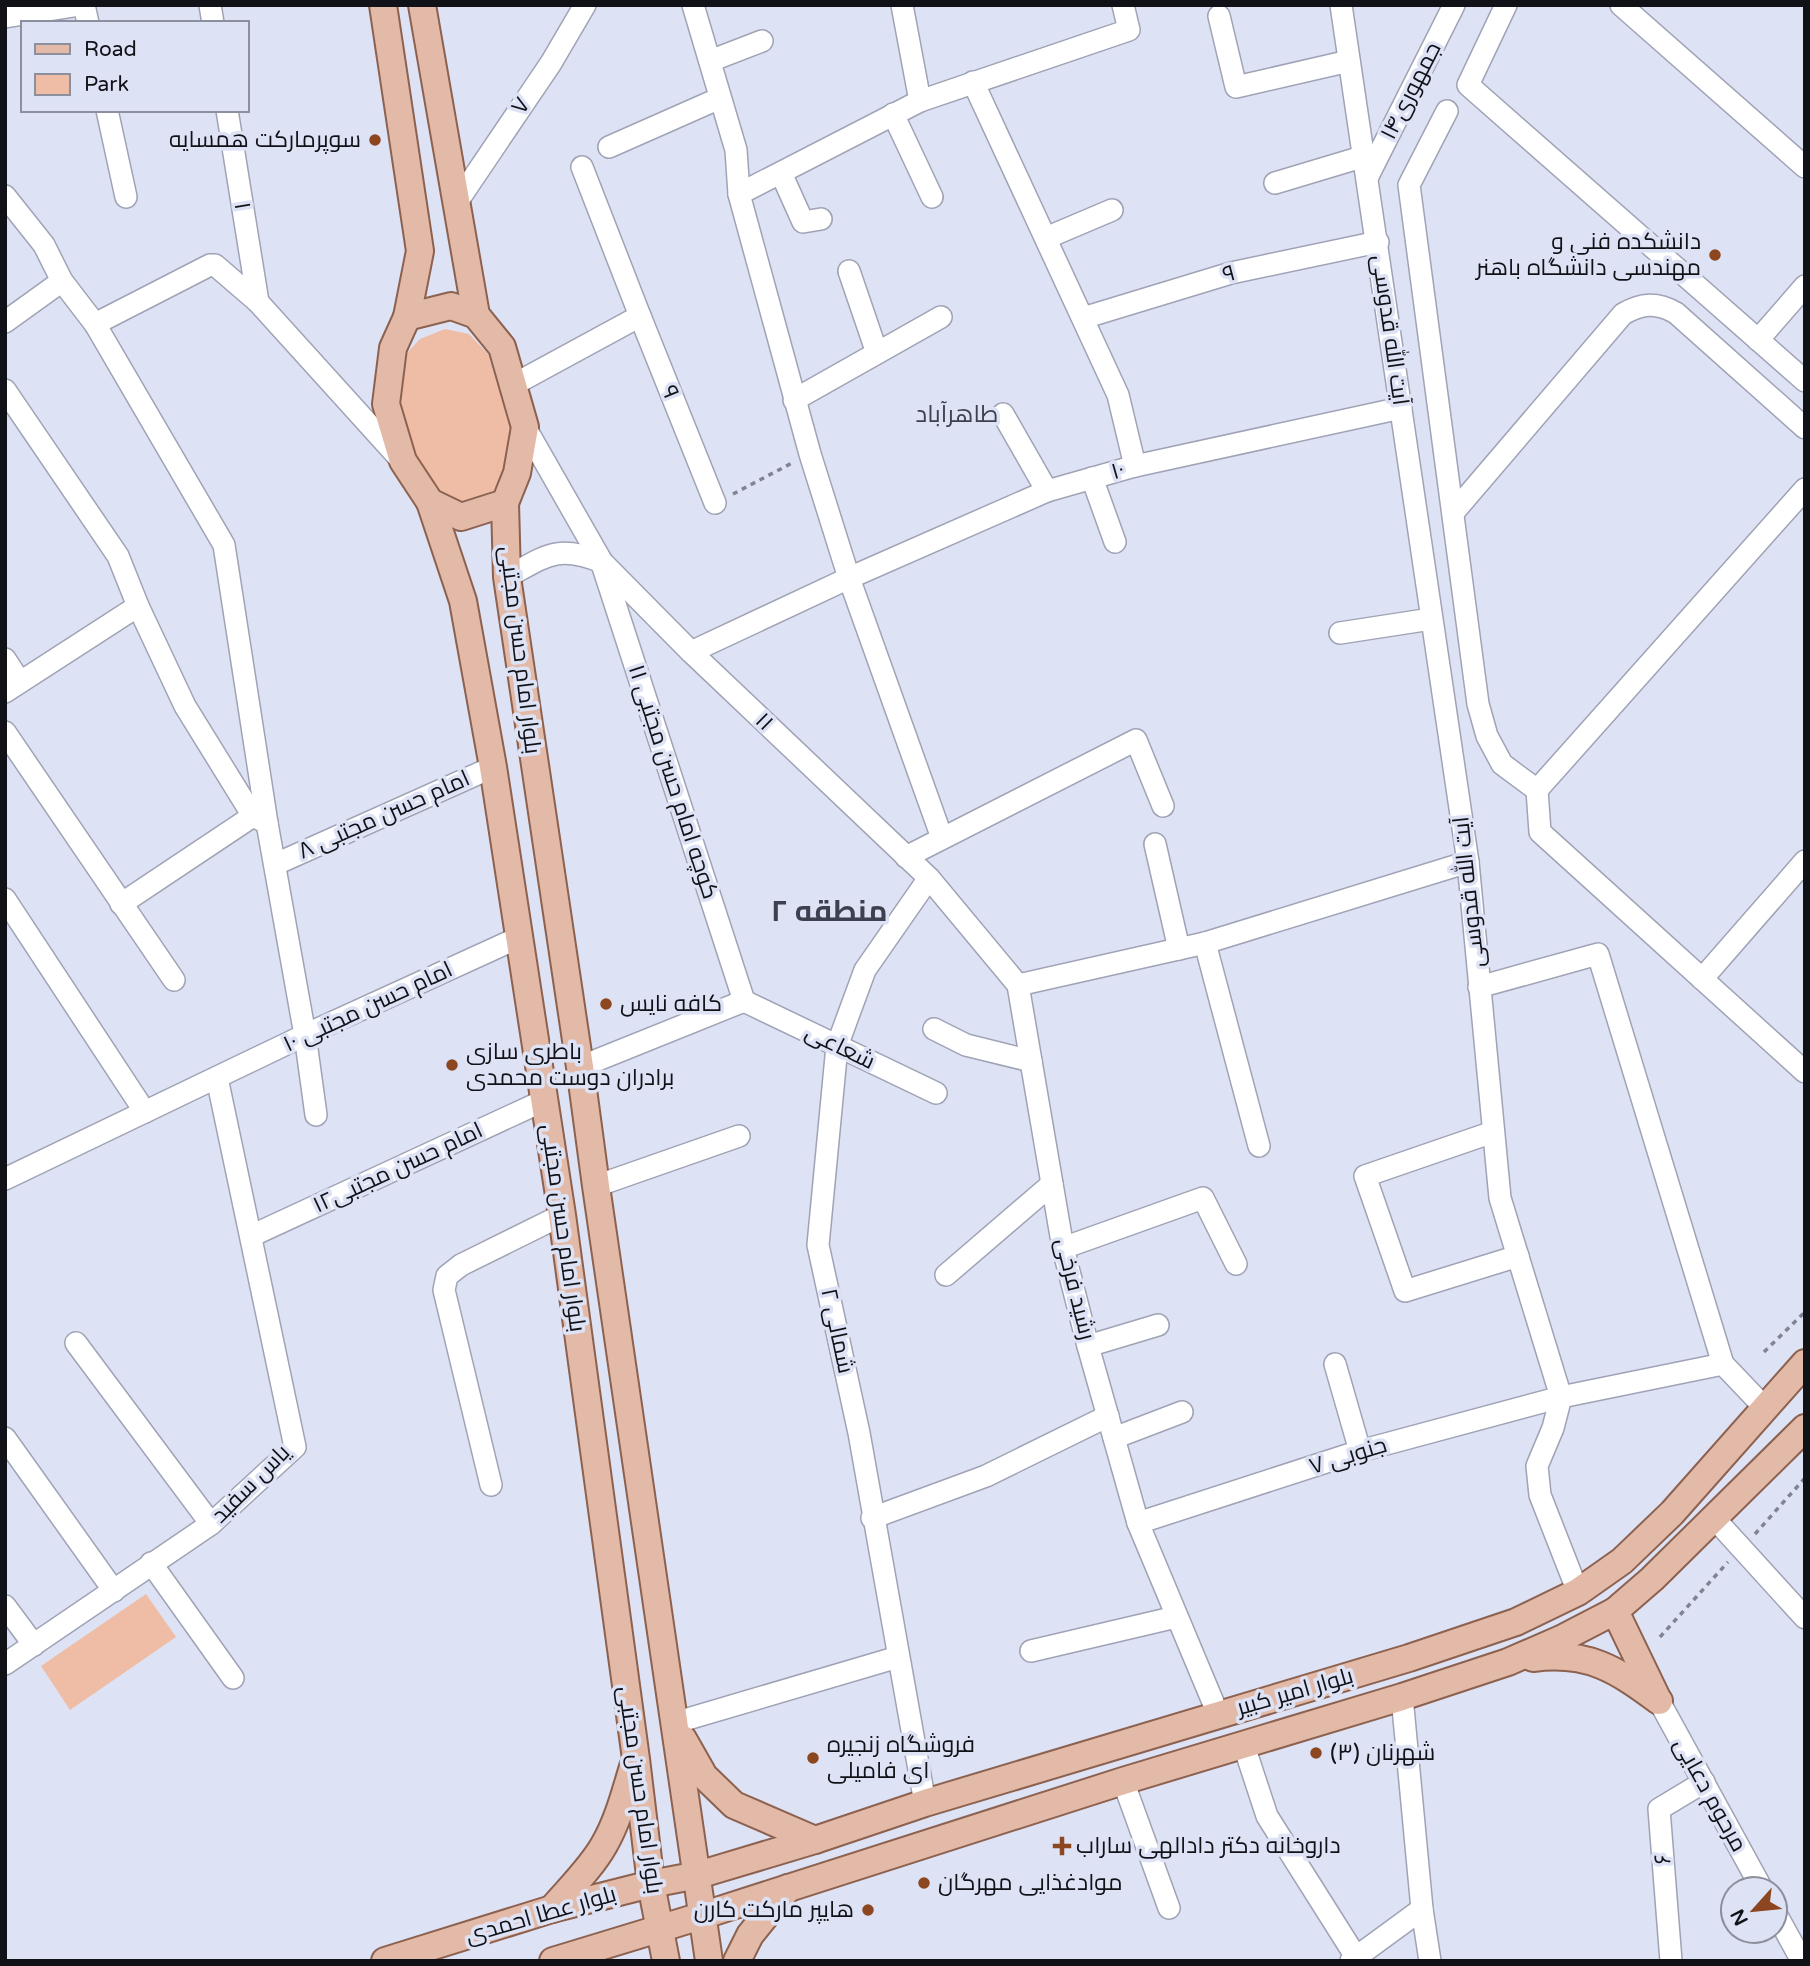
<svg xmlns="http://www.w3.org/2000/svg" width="1810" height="1966" font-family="'Varela Round',Cairo,sans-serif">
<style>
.green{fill:#efbda5}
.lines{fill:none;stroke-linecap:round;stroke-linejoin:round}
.minor-casing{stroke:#9fa3b5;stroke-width:24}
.major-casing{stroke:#8c614f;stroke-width:30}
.path{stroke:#808390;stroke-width:3.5;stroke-dasharray:5 5;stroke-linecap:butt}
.minor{stroke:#fff;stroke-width:21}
.major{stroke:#e2baa7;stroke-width:26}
.poi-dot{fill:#8c4620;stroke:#dee2f5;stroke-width:2.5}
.labels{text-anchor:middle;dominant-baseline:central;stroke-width:7;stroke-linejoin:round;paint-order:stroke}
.street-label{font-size:23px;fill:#111218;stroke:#dee2f5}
.poi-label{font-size:23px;fill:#111218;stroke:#dee2f5;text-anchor:start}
.neighbourhood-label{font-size:24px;fill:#3d414f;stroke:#dee2f5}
.district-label{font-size:30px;font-weight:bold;fill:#3d414f;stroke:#dee2f5}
</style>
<rect width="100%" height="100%" fill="#dee2f5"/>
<g class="green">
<polygon points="445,329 469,334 488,354 499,390 510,428 503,469 494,491 462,501 440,490 416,455 401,403 407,353 420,339"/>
<polygon points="146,1594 176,1637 70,1710 41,1666"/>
</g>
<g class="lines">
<g class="minor-casing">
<g id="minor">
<polyline points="84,5 88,23"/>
<polyline points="210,5 213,23"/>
<polyline points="693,5 736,150 739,194 810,454 849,578 942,838"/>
<polyline points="902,5 920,101"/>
<polyline points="1341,5 1468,862 1500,1198 1561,1397 1553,1428 1537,1466 1540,1495 1578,1592"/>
<polyline points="1506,5 1468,85 1805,381"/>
<polyline points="1621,5 1805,167"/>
<polyline points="1219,16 1236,87 1349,61"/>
<polyline points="5,17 80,5"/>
<polyline points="710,61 762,41"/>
<polyline points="973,82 1118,395 1135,466"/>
<polyline points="107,110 126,197"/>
<polyline points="227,110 258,302"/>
<polyline points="1447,111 1409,185 1478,704 1487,736 1502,764 1537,790 1540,832 1805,1072"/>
<polyline points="893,114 932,197"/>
<polyline points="609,147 720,98"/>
<polyline points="582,167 640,316"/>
<polyline points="781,173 803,222 821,219"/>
<polyline points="1368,176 1454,5"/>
<polyline points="1275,183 1365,156"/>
<polyline points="739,194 920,101 1129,30 1123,5"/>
<polyline points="5,196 44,245 62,281 95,324 224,545 267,823 305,1035 316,1115"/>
<polyline points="455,205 551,63 585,5"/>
<polyline points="1046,238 1112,210"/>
<polyline points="849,271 877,353"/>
<polyline points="1083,318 1231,273 1378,242"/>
<polyline points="5,322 62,281"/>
<polyline points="95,324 210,265 215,265 258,302 401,460"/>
<polyline points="1758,340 1805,286"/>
<polyline points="513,385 640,316 715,503"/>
<polyline points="5,390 118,556 138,606 185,706 253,816 267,823"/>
<polyline points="794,400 941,317"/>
<polyline points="1003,414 1047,491"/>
<polyline points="525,427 602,562 691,652 929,878 1018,985 1063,1248 1088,1346 1138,1523 1218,1714"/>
<polyline points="1092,478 1115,542"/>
<path d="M1453 513 1623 314C1642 303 1657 302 1676 313L1805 428"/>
<polyline points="603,567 744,1001"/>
<path d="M507 577C546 556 557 544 602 562"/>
<polyline points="1340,633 1431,619"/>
<polyline points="691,652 849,578 1047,491 1135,466 1401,408"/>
<polyline points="5,659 20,682"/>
<polyline points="5,692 138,606"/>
<polyline points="5,732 174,980"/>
<polyline points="1537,790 1805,489"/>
<polyline points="1155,844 1179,949"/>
<polyline points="906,857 1136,740 1163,806"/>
<polyline points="276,864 493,767"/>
<polyline points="5,899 145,1112"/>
<polyline points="121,904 253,816"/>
<polyline points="1205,943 1259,1146"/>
<polyline points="1702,979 1805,861"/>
<polyline points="1018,985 1205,943 1468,862"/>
<polyline points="1479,987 1598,954 1723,1364 1765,1408"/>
<polyline points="744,1001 936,1093"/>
<polyline points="934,1029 966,1045 1031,1061"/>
<polyline points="580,1067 744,1001"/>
<polyline points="1493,1132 1365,1176 1405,1291 1518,1256"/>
<polyline points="5,1179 305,1035 520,937"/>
<polyline points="596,1186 739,1136"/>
<polyline points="251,1236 545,1100"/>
<polyline points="1063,1248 1203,1198 1236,1264"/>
<polyline points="946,1275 1052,1184"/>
<polyline points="76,1343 211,1524"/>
<polyline points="1088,1346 1158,1325"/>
<polyline points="1335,1364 1360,1451"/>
<polyline points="5,1438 114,1591"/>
<polyline points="1114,1438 1182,1412"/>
<polyline points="491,1485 444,1290 447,1276 461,1265 562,1215"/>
<polyline points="872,1518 986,1476 1108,1416"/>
<polyline points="1714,1518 1805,1618"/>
<polyline points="1138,1523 1360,1451 1561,1397 1723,1364"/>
<polyline points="151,1563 233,1678"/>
<polyline points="5,1606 34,1645"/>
<polyline points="1031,1651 1176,1617"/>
<polyline points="5,1664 211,1524 295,1447 217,1078"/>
<polyline points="1402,1697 1422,1909 1430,1961"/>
<polyline points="1659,1701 1762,1889"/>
<polyline points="674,1723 898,1657"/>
<polyline points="1244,1746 1267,1816 1356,1957"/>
<polyline points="1123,1781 1169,1908"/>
<polyline points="925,1803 859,1433 818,1245 837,1046 865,970 929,878"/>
<polyline points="1775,1912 1802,1961"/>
<polyline points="1351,1961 1422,1909"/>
<polyline points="1671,1961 1659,1809 1704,1782"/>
</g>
</g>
<g class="major-casing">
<g id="major">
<polyline points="383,5 420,251 407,317"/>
<polyline points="422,5 476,315 502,347 525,427 517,473 505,503 461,517 430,502 403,461 386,404 393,348 407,317 451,306 476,315"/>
<polyline points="430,502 463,601 493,767 562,1215 636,1759 651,1884 666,1961"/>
<polyline points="505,503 507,577 580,1067 596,1186 709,1961"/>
<polyline points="1615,1611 1656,1696"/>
<path d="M1533 1658C1588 1651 1616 1669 1659 1701"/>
<polyline points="683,1739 704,1776 734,1805 815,1840"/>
<path d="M552 1909C570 1888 591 1868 604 1845 618 1821 625 1793 633 1767"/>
<polyline points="385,1961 552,1909 651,1884 698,1875 815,1840 925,1803 1409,1658 1516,1622 1578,1592 1622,1561 1672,1513 1805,1363"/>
<polyline points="553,1961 701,1916 1123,1781 1402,1697 1508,1662 1561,1639 1615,1611 1652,1579 1805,1428"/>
<polyline points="737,1961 750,1935 788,1888"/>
</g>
</g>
<g class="path">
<polyline points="733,494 794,462"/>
<polyline points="1764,1352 1805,1312"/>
<polyline points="1755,1534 1805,1478"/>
<polyline points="1660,1637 1728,1562"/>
</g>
<use href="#minor" class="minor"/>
<use href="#major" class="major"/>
</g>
<g class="poi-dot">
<circle cx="375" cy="140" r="7"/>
<circle cx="1715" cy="255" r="7"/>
<circle cx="606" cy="1004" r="7"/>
<circle cx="452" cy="1065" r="7"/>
<circle cx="1316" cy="1753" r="7"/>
<circle cx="813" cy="1758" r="7"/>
<path d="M1058.5 1835.5h7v7h7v7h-7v7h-7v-7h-7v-7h7z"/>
<circle cx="924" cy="1883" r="7"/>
<circle cx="868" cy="1910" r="7"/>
</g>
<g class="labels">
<g class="street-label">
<text transform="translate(1411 91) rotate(-63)">جمهوری۱۴</text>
<text transform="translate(521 106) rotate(-56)">۷</text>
<text transform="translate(242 206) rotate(81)">۱</text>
<text transform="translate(1229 274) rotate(-15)">۹</text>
<text transform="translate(1390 330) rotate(82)">آیت الله قدوسی</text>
<text transform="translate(670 392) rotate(68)">۹</text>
<text transform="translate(1118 471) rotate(-16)">۱۰</text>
<text transform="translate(520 650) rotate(83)">بلوار امام حسن مجتبی</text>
<text transform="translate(764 722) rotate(44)">۱۱</text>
<text transform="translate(673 782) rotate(72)">کوچه امام حسن مجتبی ۱۱</text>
<text transform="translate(384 815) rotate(-24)">امام حسن مجتبی ۸</text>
<text transform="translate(1469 892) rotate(-96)">آیت الله قدوسی</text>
<text transform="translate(368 1007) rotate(-25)">امام حسن مجتبی ۱۰</text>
<text transform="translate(840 1047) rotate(26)">شعاعی</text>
<text transform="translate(398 1168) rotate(-25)">امام حسن مجتبی۱۲</text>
<text transform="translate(563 1228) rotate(82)">بلوار امام حسن مجتبی</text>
<text transform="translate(1075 1289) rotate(76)">رشید فرخی</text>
<text transform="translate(837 1331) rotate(78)">۲ شمالی</text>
<text transform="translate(1348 1456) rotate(-17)">۷ جنوبی</text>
<text transform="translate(251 1484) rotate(-45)">یاس سفید</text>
<text transform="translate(1295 1692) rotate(-16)">بلوار امیر کبیر</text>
<text transform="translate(640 1790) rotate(82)">بلوار امام حسن مجتبی</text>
<text transform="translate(1710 1795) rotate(61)">مرحوم دعایی</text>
<text transform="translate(1663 1859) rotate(-95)">۶</text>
<text transform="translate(541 1915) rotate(-16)">بلوار عطا احمدی</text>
</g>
<g class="poi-label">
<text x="361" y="140" text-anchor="end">سوپرمارکت همسایه</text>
<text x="1701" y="242" text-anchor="end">دانشکده فنی و<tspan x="1701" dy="26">مهندسی دانشگاه باهنر</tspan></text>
<text x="620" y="1004">کافه نایس</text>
<text x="466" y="1052">باطری سازی<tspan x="466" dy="26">برادران دوست محمدی</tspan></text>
<text x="827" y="1745">فروشگاه زنجیره<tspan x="827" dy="26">ای فامیلی</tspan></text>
<text x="1330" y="1753">شهرنان (۳)</text>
<text x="1076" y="1846">داروخانه دکتر دادالهی ساراب</text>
<text x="938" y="1883">موادغذایی مهرگان</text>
<text x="854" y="1910" text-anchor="end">هایپر مارکت کارن</text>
</g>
<g class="neighbourhood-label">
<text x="957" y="414">طاهرآباد</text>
</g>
<g class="district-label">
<text x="829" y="911">منطقه ۲</text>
</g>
</g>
<rect width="1810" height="1966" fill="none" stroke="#111218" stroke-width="14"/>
<rect x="21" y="21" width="228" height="91" fill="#dee2f5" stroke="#8c8f9d" stroke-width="2"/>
<rect x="35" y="44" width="35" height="10" fill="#e2baa7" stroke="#8c8f9d" stroke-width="2"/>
<text x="84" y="56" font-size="21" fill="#111218">Road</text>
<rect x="35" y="74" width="35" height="21" fill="#efbda5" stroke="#8c8f9d" stroke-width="2"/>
<text x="84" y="91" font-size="21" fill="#111218">Park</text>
<g transform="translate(1754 1910) rotate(243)"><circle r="33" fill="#dee2f5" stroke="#8c8f9d" stroke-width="2"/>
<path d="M0-5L12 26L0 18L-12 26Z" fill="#8c4620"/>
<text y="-10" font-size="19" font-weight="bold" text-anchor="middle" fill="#111218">N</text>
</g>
</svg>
